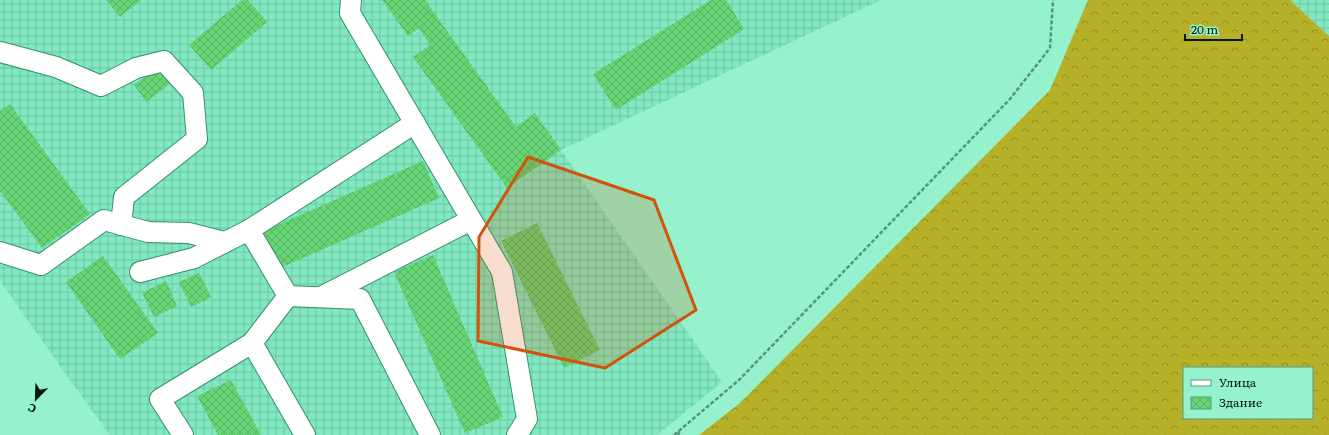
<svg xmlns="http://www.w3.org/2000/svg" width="1329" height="435" font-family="Literata,serif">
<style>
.industrial{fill:url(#industrial-grid)}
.forest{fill:url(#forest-crowns);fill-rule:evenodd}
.building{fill:url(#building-cross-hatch)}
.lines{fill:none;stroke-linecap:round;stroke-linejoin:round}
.minor-casing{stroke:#319170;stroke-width:22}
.path{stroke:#55957b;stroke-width:2.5;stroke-dasharray:4 2;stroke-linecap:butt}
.minor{stroke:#fff;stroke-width:20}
.marked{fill:#d1530c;fill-opacity:0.2;stroke:#d1530c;stroke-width:3;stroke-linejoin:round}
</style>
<defs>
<pattern id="industrial-grid" width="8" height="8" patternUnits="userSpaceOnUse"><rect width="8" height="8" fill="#81e8c0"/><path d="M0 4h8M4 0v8" fill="none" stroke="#6ec6a4"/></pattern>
<pattern id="forest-crowns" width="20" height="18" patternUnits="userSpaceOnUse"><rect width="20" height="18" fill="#b7b129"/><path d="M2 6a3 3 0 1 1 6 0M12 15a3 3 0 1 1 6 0" fill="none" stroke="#928f22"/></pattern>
<pattern id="building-cross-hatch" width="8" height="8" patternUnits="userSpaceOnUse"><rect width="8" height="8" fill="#66d375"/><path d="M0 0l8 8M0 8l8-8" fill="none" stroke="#57b564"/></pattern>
</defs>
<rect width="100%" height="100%" fill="#95f2cc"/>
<g class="industrial">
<polygon points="0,0 881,0 561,150 722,382 657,435 110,435 77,390 0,281"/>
<polygon points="1290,0 1329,0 1329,36"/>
</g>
<path class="forest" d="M1088 0H1290L1329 36V435H699L740 403 1050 90ZM1184 368H1312V418H1184Z"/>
<g class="building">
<polygon points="106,0 141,0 120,17"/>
<polygon points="242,0 248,0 267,22 211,70 189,45"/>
<polygon points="382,0 425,0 516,127 535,113 561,150 507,188 413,57 430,45 419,28 408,36"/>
<polygon points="711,0 726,0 744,29 616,110 593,74"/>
<polygon points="158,67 171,83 146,102 134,85"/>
<polygon points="10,104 90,214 42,248 0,191 0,111"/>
<polygon points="423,161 439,198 278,269 262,232"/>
<polygon points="537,223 600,350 564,368 501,241"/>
<polygon points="433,255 503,417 465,433 394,272"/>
<polygon points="103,256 158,333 120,359 66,282"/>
<polygon points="199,273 211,297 191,307 179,282"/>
<polygon points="166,281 177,306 154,317 142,293"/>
<polygon points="231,380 261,435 218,435 197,396"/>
</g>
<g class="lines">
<g class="minor-casing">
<g id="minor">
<polyline points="351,0 350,13 502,272 527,419 517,435"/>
<polyline points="0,52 56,67 101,86 136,68 164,61 193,93 197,139 124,197 121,225"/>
<polyline points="249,230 415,123"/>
<polyline points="0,252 41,265 104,220 148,232 189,233 224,242"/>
<polyline points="140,272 194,258 249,230 288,296 252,343"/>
<polyline points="288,296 360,299 430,435"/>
<polyline points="321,297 471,220"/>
<polyline points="183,435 160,399 252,343 305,435"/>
</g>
</g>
<g class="path">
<polyline points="674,435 739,380 1010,99 1050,48 1053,0"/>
<polyline points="678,435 680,430"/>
</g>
<use href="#minor" class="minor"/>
</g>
<path class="marked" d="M528 157 654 200 696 310 605 368 478 341 479 237Z"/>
<rect x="1183" y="367" width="130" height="52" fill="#95f2cc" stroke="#599c81"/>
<rect x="1191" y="380" width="20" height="6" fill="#ffffff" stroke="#599c81"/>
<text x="1219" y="387" font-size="12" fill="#001b11">Улица</text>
<rect x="1191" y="397" width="20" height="12" fill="url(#building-cross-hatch)" stroke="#599c81"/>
<text x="1219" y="407" font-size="12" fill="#001b11">Здание</text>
<g transform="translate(36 399) rotate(203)" stroke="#95f2cc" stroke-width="3" paint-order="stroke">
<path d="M0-3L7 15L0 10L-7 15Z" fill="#001b11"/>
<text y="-6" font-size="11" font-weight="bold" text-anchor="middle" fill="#001b11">С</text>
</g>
<path d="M1185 34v6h57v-6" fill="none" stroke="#001b11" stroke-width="2"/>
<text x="1191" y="34" font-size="12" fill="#001b11" stroke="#95f2cc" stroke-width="3" paint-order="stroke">20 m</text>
</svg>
